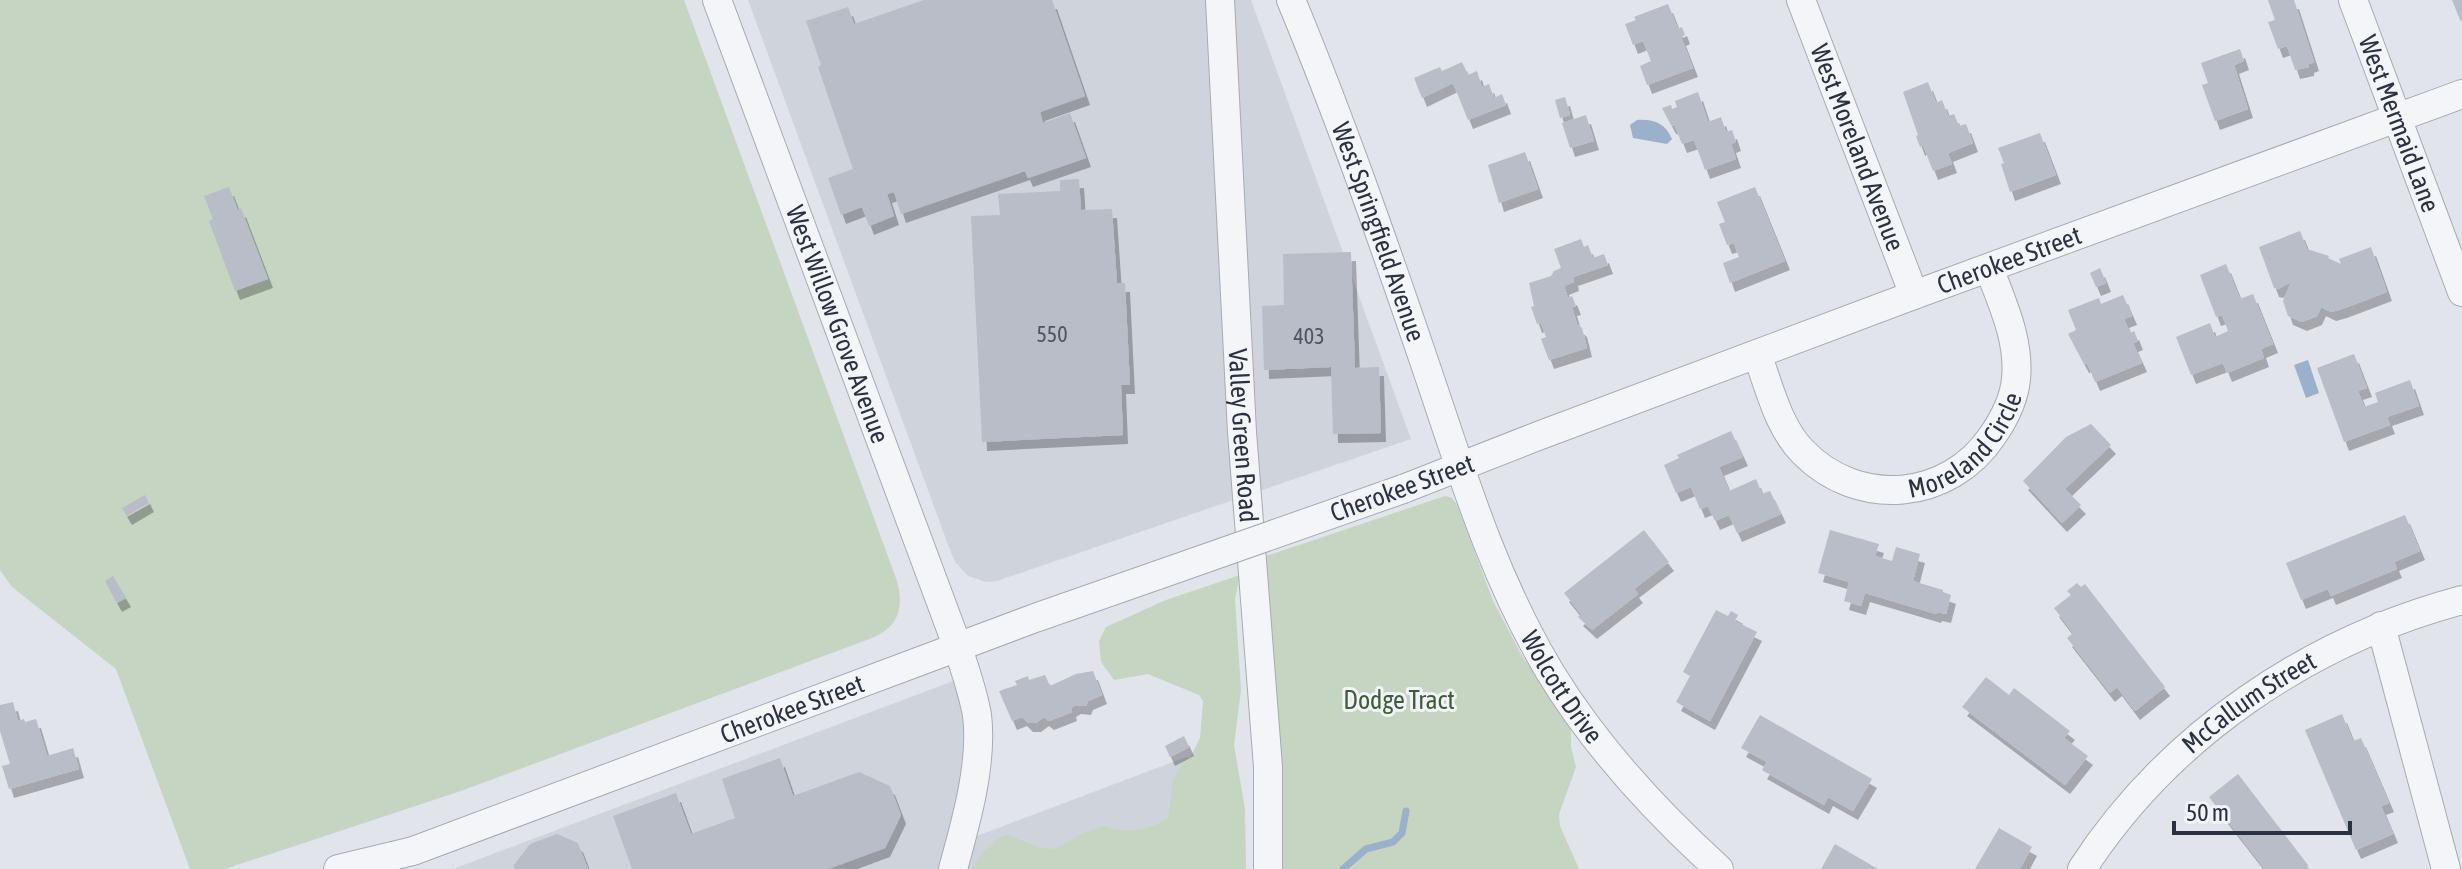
<svg xmlns="http://www.w3.org/2000/svg" width="2462" height="869" font-family="'Asap Condensed',sans-serif">
<style>
.built{fill:#cfd3dc}
.green{fill:#c6d4c2}
.water{fill:#9bb1cb}
.lines{fill:none;stroke-linecap:round;stroke-linejoin:round}
.stream{stroke:#9bb1cb;stroke-width:7}
.building{fill:#b8bdc7;filter:url(#shadow)}
.street-casing{stroke:#a6abb4;stroke-width:30}
.street{stroke:#f4f5f8;stroke-width:28}
.street-bridge-casing{stroke:#a6abb4;stroke-width:30;stroke-linecap:butt}
.street-bridge{stroke:#f4f5f8;stroke-width:28}
.labels{text-anchor:middle;dominant-baseline:central;stroke-width:6;stroke-linejoin:round;paint-order:stroke}
.number-label{font-size:22px;fill:#4d5463}
.street-label{font-size:26px;fill:#293142;stroke:#f1f3f7}
.park-label{font-size:26px;fill:#3c5e36;stroke:#f1f3f7}
</style>
<defs>
<filter id="shadow"><feDropShadow dx="5" dy="9" stdDeviation="0" flood-color="#0004"/></filter>
</defs>
<rect width="100%" height="100%" fill="#e1e4ea"/>
<g class="built">
<polygon points="748,0 1251,0 1411,439 997,581 986,582 968,576 955,562 950,550"/>
<polygon points="980,671 969,839 1186,757 1159,869 453,869"/>
</g>
<g class="green">
<path d="M0 0H684L897 581C904 607 899 627 872 638L461 791 225 869H190L116 669 12 587 0 570Z"/>
<polygon points="1445,496 1452,498 1457,505 1493,601 1522,656 1571,730 1571,747 1576,767 1559,814 1560,826 1579,869 1279,869 1263,557"/>
<path d="M1240 575 1235 599 1241 690 1234 745 1245 809 1246 869H972L984 851 1000 837 1008 835 1041 848 1056 849 1083 833 1104 826C1125 834 1149 831 1168 818L1173 780 1186 757 1190 758 1200 738 1203 701 1199 695 1148 674 1114 680 1101 662 1099 641 1106 627 1166 600Z"/>
</g>
<g class="water">
<path d="M1637 120C1654 119 1665 123 1672 139L1667 144 1633 138 1630 125Z"/>
<polygon points="2308,360 2319,393 2306,398 2294,365"/>
</g>
<g class="lines">
<polyline class="stream" points="1343,869 1366,849 1393,842 1402,833 1406,811"/>
</g>
<g class="building">
<polygon points="924,0 1052,0 1085,96 1040,112 1043,123 1070,113 1086,158 1028,178 1025,171 901,214 894,192 887,194 894,216 869,226 862,207 841,215 828,178 853,169 818,67 821,65 806,21 848,7 854,24"/>
<polygon points="2268,0 2294,0 2314,62 2309,64 2309,67 2295,70 2287,46 2278,49 2268,22 2275,20"/>
<polygon points="2452,0 2462,0 2462,20 2460,20"/>
<polygon points="1668,4 1678,29 1682,27 1685,35 1681,37 1693,68 1647,85 1640,66 1651,61 1643,41 1633,45 1625,24 1636,20 1634,17"/>
<polygon points="2240,49 2244,61 2234,65 2248,109 2215,121 2202,85 2208,83 2201,63"/>
<polygon points="1462,62 1468,75 1477,71 1482,87 1489,84 1494,98 1502,94 1506,105 1468,120 1453,83 1422,98 1414,78 1440,67 1442,71"/>
<polygon points="1928,82 1936,103 1942,100 1948,116 1954,114 1959,126 1966,124 1973,143 1948,153 1952,164 1933,171 1923,145 1920,147 1916,136 1918,135 1903,92"/>
<polygon points="1698,92 1708,122 1721,117 1726,132 1732,130 1736,142 1731,144 1736,159 1705,170 1694,140 1682,144 1675,126 1671,125 1662,108 1671,105 1672,109 1677,107 1675,101"/>
<polygon points="1565,97 1570,115 1560,118 1555,100"/>
<polygon points="1586,115 1594,141 1570,148 1562,123"/>
<polygon points="2040,133 2056,175 2010,192 2001,164 2004,163 1998,148"/>
<polygon points="1525,152 1538,189 1499,203 1488,165"/>
<polygon points="1079,179 1081,210 1112,209 1117,283 1125,283 1130,385 1121,385 1123,435 982,442 971,216 1000,215 998,194 1060,191 1060,180"/>
<polygon points="229,187 238,210 241,208 268,279 235,291 209,221 213,219 204,196"/>
<polygon points="1755,187 1785,261 1730,283 1723,263 1739,257 1734,243 1727,245 1719,224 1725,222 1717,202"/>
<polygon points="2300,231 2307,249 2329,256 2328,258 2341,264 2339,259 2371,247 2387,292 2342,309 2331,312 2321,307 2317,316 2302,322 2288,316 2283,301 2291,282 2278,289 2274,288 2259,247"/>
<polygon points="1581,239 1584,247 1588,245 1593,258 1604,254 1608,265 1573,277 1574,282 1564,286 1568,298 1572,296 1576,306 1572,307 1577,324 1582,328 1587,348 1549,360 1541,339 1546,337 1541,323 1537,324 1531,307 1534,306 1529,283 1551,276 1554,271 1561,268 1554,249"/>
<polygon points="1351,252 1355,368 1379,367 1381,433 1333,434 1331,367 1264,370 1262,306 1284,305 1283,254"/>
<polygon points="2226,264 2240,299 2253,294 2273,344 2261,349 2264,358 2227,373 2223,363 2191,375 2176,337 2210,323 2215,337 2228,331 2222,315 2216,317 2200,275"/>
<polygon points="2100,268 2106,283 2096,287 2090,273"/>
<polygon points="2123,295 2132,316 2124,319 2130,333 2134,331 2138,341 2133,343 2142,363 2095,382 2087,363 2084,364 2068,334 2076,330 2068,310 2099,298 2101,304"/>
<polygon points="2354,354 2367,388 2358,391 2364,407 2378,402 2375,393 2410,380 2419,406 2387,417 2390,425 2344,442 2317,368"/>
<polygon points="2091,424 2111,445 2065,489 2081,505 2062,523 2023,481 2066,437"/>
<polygon points="1731,431 1743,457 1719,467 1729,491 1756,479 1762,494 1770,491 1781,514 1737,533 1729,515 1715,521 1708,506 1700,509 1691,487 1676,493 1664,465 1679,458 1677,455"/>
<polygon points="145,495 149,503 127,516 122,508"/>
<polygon points="2405,515 2420,551 2394,562 2397,569 2331,596 2328,589 2301,600 2286,563"/>
<polygon points="1644,530 1669,562 1634,589 1638,594 1592,630 1578,617 1581,614 1564,593"/>
<polygon points="1830,530 1879,544 1875,556 1892,561 1896,547 1920,554 1913,581 1943,590 1943,592 1951,595 1946,614 1937,612 1936,614 1865,593 1861,606 1844,601 1849,582 1818,573"/>
<polygon points="113,576 126,598 117,603 105,581"/>
<polygon points="2077,583 2081,587 2085,584 2165,687 2135,711 2117,687 2110,693 2067,638 2073,633 2054,608 2071,595 2067,591"/>
<polygon points="1716,610 1728,616 1731,611 1738,615 1735,621 1757,632 1710,721 1676,702 1690,676 1683,672"/>
<polygon points="1093,671 1102,695 1088,701 1086,706 1076,705 1071,708 1072,712 1049,721 1044,717 1036,723 1028,723 1022,717 1012,721 999,691 1017,685 1015,681 1028,676 1029,680 1045,675 1050,686 1076,674"/>
<polygon points="1986,677 2009,695 2014,688 2070,731 2064,738 2088,756 2065,785 1962,707"/>
<polygon points="13,702 18,721 24,719 25,722 36,719 47,756 73,748 79,769 9,789 2,766 10,764 0,731 0,705"/>
<polygon points="2342,714 2353,741 2361,738 2389,803 2381,806 2393,834 2356,850 2305,730"/>
<polygon points="1760,715 1872,779 1853,811 1828,797 1824,805 1762,770 1767,762 1741,748"/>
<polygon points="1184,736 1189,747 1170,757 1165,746"/>
<polygon points="780,758 793,796 859,772 890,786 901,815 885,848 828,869 632,869 613,816 676,793 691,834 735,818 722,779"/>
<polygon points="2238,774 2308,865 2307,869 2265,869 2209,797"/>
<polygon points="1999,828 2032,847 2020,869 1975,869"/>
<polygon points="557,834 578,843 588,869 515,869 514,865 530,844"/>
<polygon points="1835,844 1878,869 1821,869"/>
</g>
<g class="lines">
<g class="street-casing">
<g id="street">
<path id="s1" d="M717 0 958 648C965 670 973 692 977 715 983 763 966 822 953 869"/>
<path id="s2" d="M1220 0 1242 432 1268 767V869"/>
<path id="s3" d="M1291 0C1340 118 1382 238 1423 358 1460 466 1491 574 1550 672 1595 746 1655 811 1719 869"/>
<path id="s4" d="M1801 0 1914 295"/>
<path id="s5" d="M2353 0 2462 292"/>
<path id="s6" d="M1757 354C1769 386 1778 427 1803 452 1859 509 1949 501 1993 435 2004 419 2014 400 2016 379 2020 340 2002 303 1989 268"/>
<path id="s7" d="M1403 489 1538 436 1914 295 2462 94"/>
<polyline points="2381,626 2446,869"/>
<path id="s8" d="M338 869 413 851 1035 618 1158 575"/>
<path id="s9" d="M2082 869C2169 735 2309 641 2462 600"/>
</g>
</g>
<use href="#street" class="street"/>
<g class="street-bridge-casing">
<polyline id="street-bridge" points="1158,575 1403,489"/>
</g>
<use href="#street-bridge" class="street-bridge"/>
</g>
<g class="labels">
<g class="number-label">
<text x="1052" y="334">550</text>
<text x="1309" y="336">403</text>
</g>
<g class="street-label">
<text stroke="none"><textPath href="#s5" startOffset="132">West Mermaid Lane</textPath></text>
<text stroke="none"><textPath href="#s4" startOffset="158">West Moreland Avenue</textPath></text>
<text stroke="none"><textPath href="#s3" startOffset="248">West Springfield Avenue</textPath></text>
<text stroke="none"><textPath href="#s7" startOffset="648">Cherokee Street</textPath></text>
<text stroke="none"><textPath href="#s1" startOffset="346">West Willow Grove Avenue</textPath></text>
<text stroke="none"><textPath href="#s2" startOffset="436">Valley Green Road</textPath></text>
<text stroke="none"><textPath href="#s6" startOffset="300">Moreland Circle</textPath></text>
<text transform="translate(1402 488) rotate(-20)">Cherokee Street</text>
<text stroke="none"><textPath href="#s3" startOffset="740">Wolcott Drive</textPath></text>
<text stroke="none"><textPath href="#s9" startOffset="238">McCallum Street</textPath></text>
<text stroke="none"><textPath href="#s8" startOffset="482">Cherokee Street</textPath></text>
</g>
<g class="park-label">
<text x="1399" y="700">Dodge Tract</text>
</g>
</g>
<path d="M2174 821v12h176v-12" fill="none" stroke="#293142" stroke-width="4"/>
<text x="2186" y="821" font-size="24" fill="#293142" stroke="#f1f3f7" stroke-width="6" paint-order="stroke">50 m</text>
</svg>
